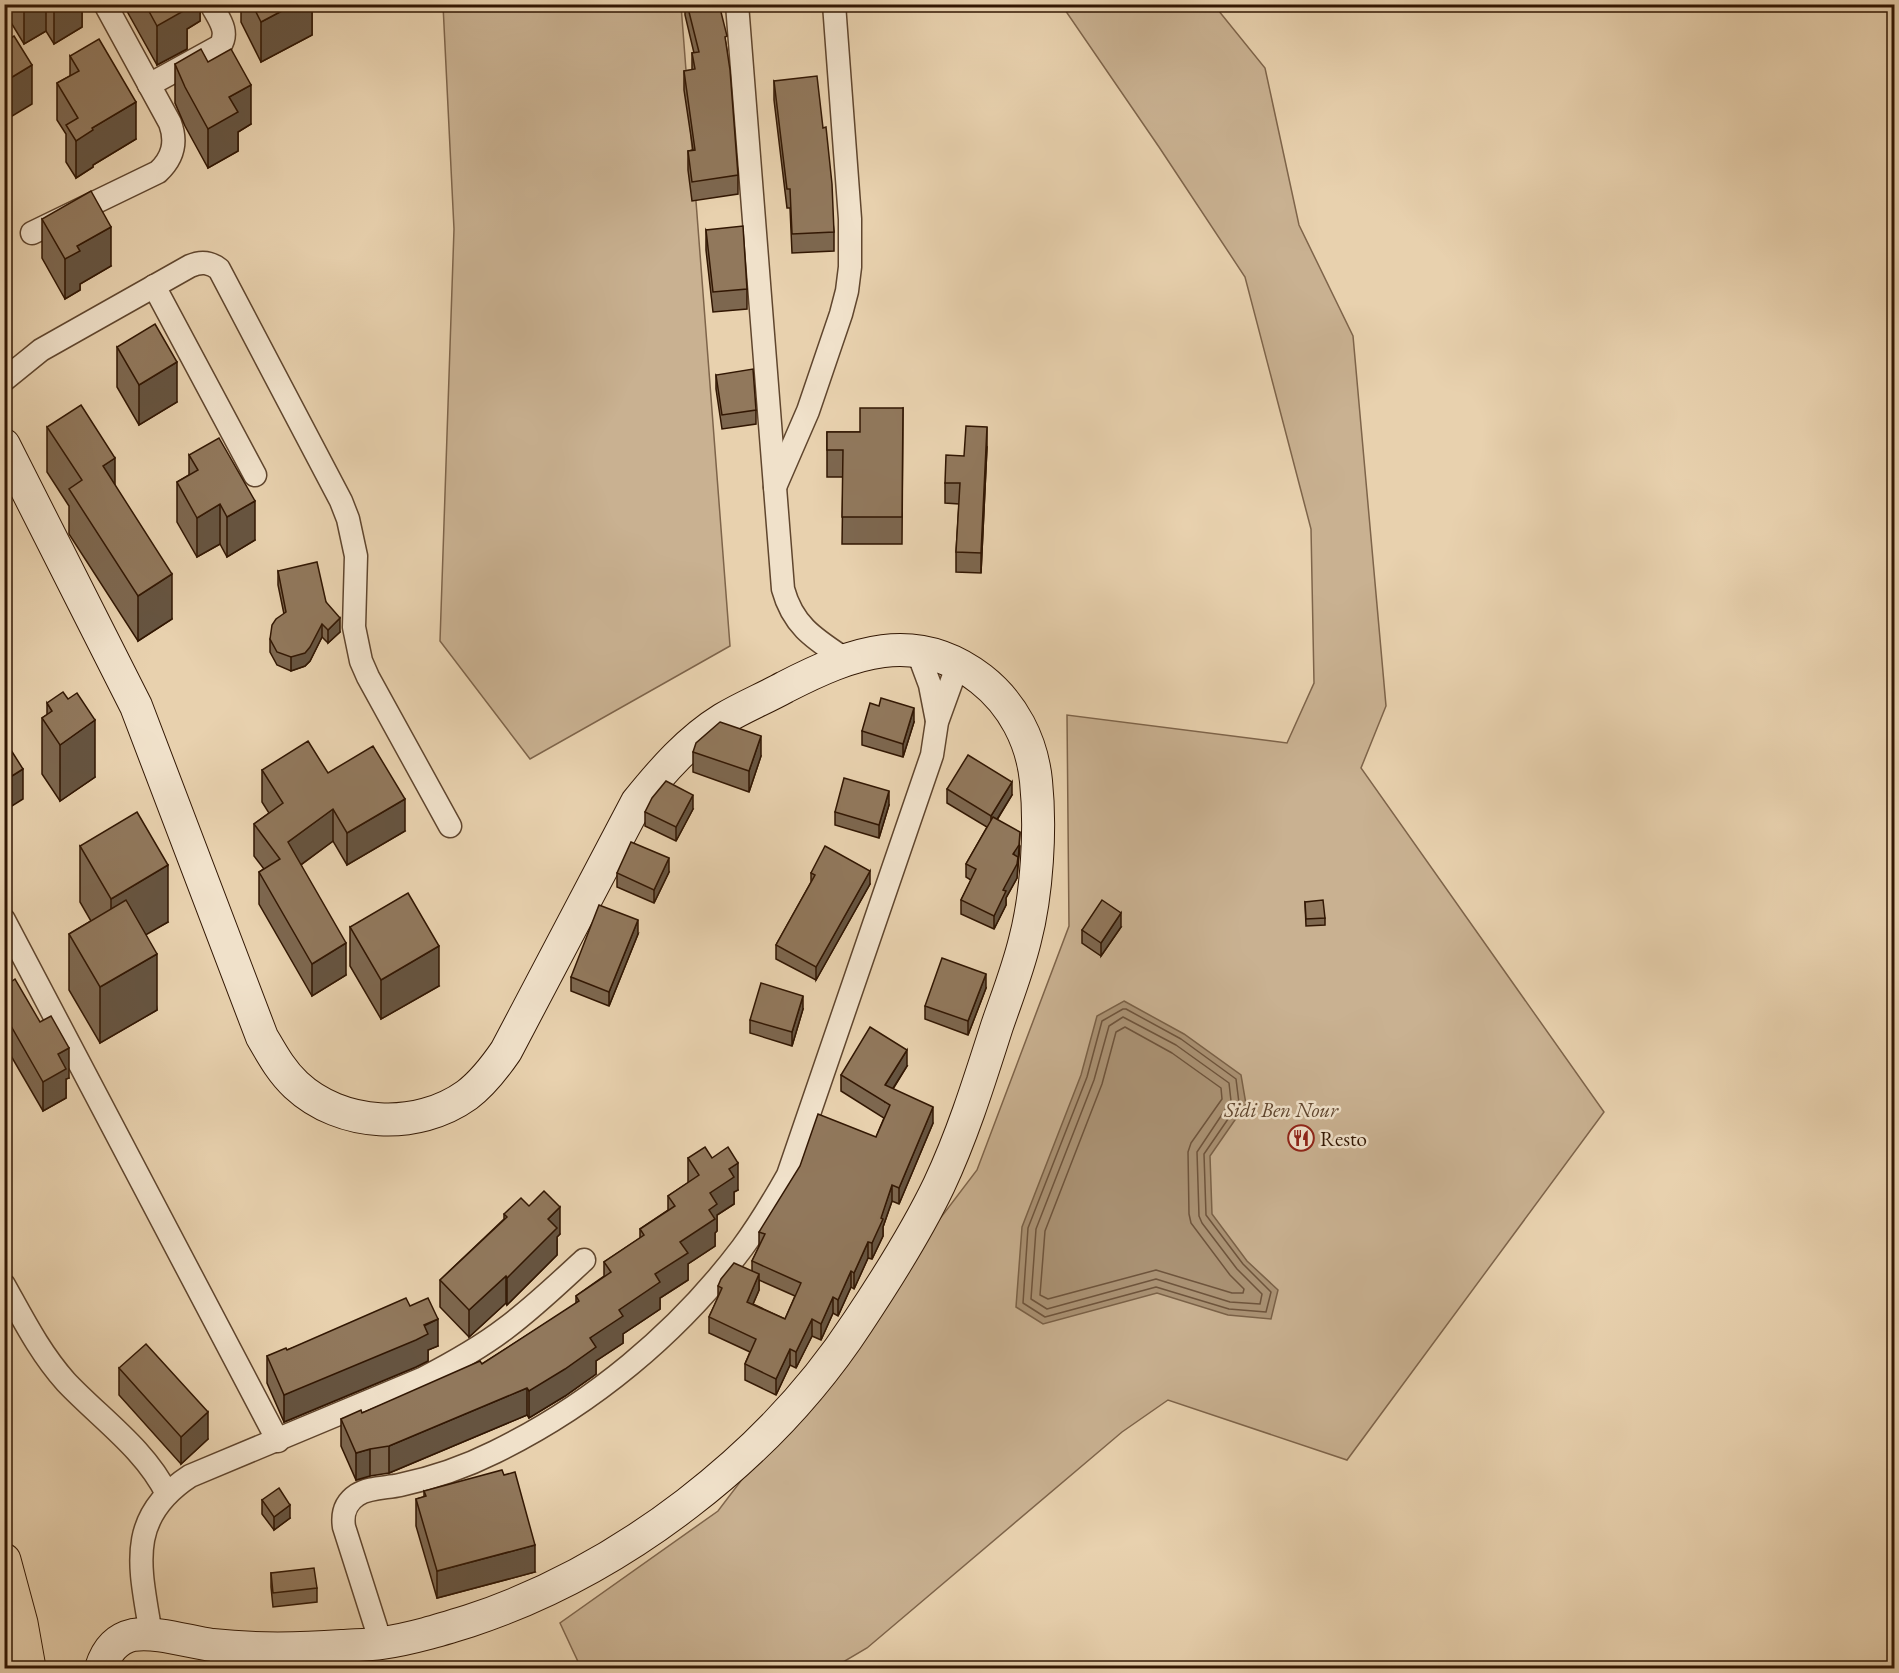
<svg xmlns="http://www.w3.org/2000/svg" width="1899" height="1673" font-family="'EB Garamond',serif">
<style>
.green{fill:#c9b191;stroke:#7e644a;stroke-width:1.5}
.water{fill:#aa9274;stroke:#7a6147;stroke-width:1.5}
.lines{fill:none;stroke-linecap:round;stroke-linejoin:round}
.shore{stroke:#6e543c;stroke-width:1.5}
.street-casing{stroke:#60462e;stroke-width:25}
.secondary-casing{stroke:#321703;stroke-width:34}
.primary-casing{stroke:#321703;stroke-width:35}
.street{stroke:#f0e1ca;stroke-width:22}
.secondary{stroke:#f0e1ca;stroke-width:32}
.primary{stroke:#e8d1ae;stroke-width:33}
.wall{fill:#7d674f;stroke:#321703;stroke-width:1.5;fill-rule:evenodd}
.shaded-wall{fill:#665440;stroke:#321703;stroke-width:1.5}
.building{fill:#91785c;stroke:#321703;stroke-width:1.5}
.labels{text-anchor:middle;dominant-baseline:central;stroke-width:5;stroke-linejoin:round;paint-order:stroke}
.park-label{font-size:21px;font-style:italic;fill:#5f452e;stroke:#f0e1ca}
.poi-label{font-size:21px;fill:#321703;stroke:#f0e1ca;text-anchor:start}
</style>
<rect width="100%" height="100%" fill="#e8d1ae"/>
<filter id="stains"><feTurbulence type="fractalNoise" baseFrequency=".00333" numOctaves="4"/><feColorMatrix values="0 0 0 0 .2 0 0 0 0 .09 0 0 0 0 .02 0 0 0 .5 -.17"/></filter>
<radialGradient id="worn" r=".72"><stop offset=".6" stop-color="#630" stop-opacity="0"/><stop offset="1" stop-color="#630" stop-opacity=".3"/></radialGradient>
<g class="green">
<polygon points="443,5 681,5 730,646 530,759 440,641 454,229"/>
<polygon points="1064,5 1214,5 1265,68 1299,225 1353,336 1386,706 1361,768 1604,1112 1347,1460 1168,1400 1122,1432 867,1648 833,1668 581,1668 560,1623 718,1511 977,1170 1069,926 1067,715 1287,743 1314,683 1311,529 1245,277 1159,147 1065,10"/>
</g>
<polygon class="water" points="1124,1001 1184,1034 1241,1075 1246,1104 1210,1156 1212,1214 1247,1261 1278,1290 1271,1319 1228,1315 1157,1293 1043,1324 1016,1307 1022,1227 1081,1075 1097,1016"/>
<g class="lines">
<g class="shore">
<polygon points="1123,1009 1126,1009 1181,1039 1236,1079 1239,1103 1204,1154 1206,1215 1243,1264 1271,1292 1266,1312 1229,1309 1156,1287 1045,1317 1023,1303 1028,1228 1087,1077 1102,1021"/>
<polygon points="1123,1017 1176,1045 1229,1083 1231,1101 1197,1152 1199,1216 1202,1223 1237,1269 1262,1294 1260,1304 1230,1302 1156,1279 1047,1309 1031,1299 1036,1229 1094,1080 1109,1026"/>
<polygon points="1125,1027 1172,1053 1221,1088 1222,1099 1191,1143 1188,1152 1189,1214 1191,1223 1230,1275 1244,1289 1243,1293 1232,1293 1156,1270 1048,1299 1040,1295 1045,1231 1102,1084 1116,1032"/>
</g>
<g class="street-casing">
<g id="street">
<path d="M737 4 783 589C793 626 815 639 845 659"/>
<path d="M149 85 220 46C230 31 218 18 211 4"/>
<path d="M32 233 158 172C173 158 177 142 170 123L105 4"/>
<polyline points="154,286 255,475"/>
<path d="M4 380 41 350 190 266C201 261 210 262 219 269L341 501 348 519 356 556 354 627 361 661 368 677 450 826"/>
<polyline points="775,487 808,411 841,314 847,291 850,267 850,219 834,4"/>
<polyline points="917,650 930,685 937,721"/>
<polyline points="4,920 278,1441"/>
<path d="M4 1285C23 1319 40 1353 66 1382 100 1418 145 1449 167 1494"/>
<path d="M151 1635C141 1570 124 1519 190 1476L422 1379C451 1364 480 1348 506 1328 534 1307 559 1283 584 1260"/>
<path d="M381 1643 344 1527C342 1514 345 1503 357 1495 369 1487 387 1488 400 1485 433 1478 465 1467 495 1452 591 1405 677 1334 742 1248 759 1225 774 1200 788 1175L932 755 937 722 958 664"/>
</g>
</g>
<g class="secondary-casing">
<path id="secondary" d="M4 445 136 706 262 1037C272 1054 281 1071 296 1085 341 1127 417 1131 467 1095 483 1083 495 1067 506 1051L637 802C662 771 689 740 723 719 743 707 765 698 785 687 851 653 915 628 981 679 1013 704 1032 741 1036 781 1041 829 1037 894 1025 940 1018 969 1007 997 997 1026 980 1079 963 1134 939 1185 917 1231 886 1280 858 1322 770 1457 621 1571 469 1621 440 1630 411 1639 382 1643 369 1645 355 1645 342 1646 299 1649 256 1650 212 1645 190 1642 155 1631 133 1635 115 1639 106 1652 101 1668"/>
</g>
<g class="primary-casing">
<polyline id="primary" points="4,1560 21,1623 29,1668"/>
</g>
<use href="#street" class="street"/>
<use href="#secondary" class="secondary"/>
<use href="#primary" class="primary"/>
</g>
<g class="wall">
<polygon points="4,4 82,4 82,27 54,44 46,31 24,44 4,11"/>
<polygon points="123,4 200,4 200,21 187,29 187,49 157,65"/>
<polygon points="241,4 312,4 312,35 261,62 241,22"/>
<polygon points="685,4 719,4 727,50 738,175 738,194 692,201 688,170 688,151 693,150 684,90 684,71 692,70 692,53 694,53 685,15"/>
<polygon points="70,56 136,139 93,165 93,167 76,178 66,162 66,134 57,120 57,83 70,76"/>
<polygon points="208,62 251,124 238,132 238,151 208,168 185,126 175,103 175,64"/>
<polygon points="774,81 823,128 834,232 834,251 792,253 790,208 787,208 774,100"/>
<polygon points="42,219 111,266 80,284 80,290 65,299 42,258"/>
<polygon points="706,230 747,289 747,309 713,312 706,250"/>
<polygon points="117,347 177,402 139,425 117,387"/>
<polygon points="716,375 756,410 756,424 722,429 716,389"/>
<polygon points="903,408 902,544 842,544 843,477 827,477 827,432 860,432"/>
<polygon points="47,427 115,486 172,619 138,641 69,534 69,506 47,472"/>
<polygon points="987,447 981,573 956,572 956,552 959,504 945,503 945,483 964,456"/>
<polygon points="189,455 255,540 227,557 220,544 197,557 177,522 177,482 189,475"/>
<polygon points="278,571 326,602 340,632 328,643 322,637 310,661 305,666 291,671 277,665 270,652 270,639 284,614 278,585"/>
<polygon points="47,703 95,777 60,801 42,774 42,718 47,715"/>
<polygon points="914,722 903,757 862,745 862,731"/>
<polygon points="693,752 761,756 749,792 693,772"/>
<polygon points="262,770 328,773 405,831 347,865 333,841 301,865 346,975 312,996 259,904 259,872 264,869 254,856 254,824 269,813 262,802"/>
<polygon points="947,789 1012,795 997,820 1020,846 1017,878 1006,898 1006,905 994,929 961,914 961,900 971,880 966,877 966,864 987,827 947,803"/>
<polygon points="889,805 879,838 835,825 835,812"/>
<polygon points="693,809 676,841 645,826 645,812"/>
<polygon points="80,846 168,922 146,934 157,1010 100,1043 69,990 69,934 91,921 80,902"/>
<polygon points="669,872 654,903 617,887 617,873"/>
<polygon points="811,873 870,884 816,980 776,959 776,945 811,882"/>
<polygon points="1305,902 1325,918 1325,925 1306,926"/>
<polygon points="350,927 439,986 381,1019 350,966"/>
<polygon points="1121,927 1101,956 1082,943 1082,930"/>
<polygon points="638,934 609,1006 571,991 571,977"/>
<polygon points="4,978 69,1078 66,1079 66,1098 43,1111 7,1049"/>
<polygon points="986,988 968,1035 925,1019 925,1006"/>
<polygon points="803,1009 792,1046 750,1033 750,1020"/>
<path d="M907 1066 893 1089 933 1123 899 1204 892 1201 883 1227V1236L872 1259 868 1258 854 1289 851 1287 838 1316 833 1313 821 1340 812 1336 796 1368 790 1365 776 1395 745 1380V1364L750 1352 709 1333V1317L718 1298V1286L752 1271V1261L759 1247V1232L876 1137 884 1118 841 1091V1075ZM759 1280 795 1296 785 1319 753 1304 759 1290Z"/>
<polygon points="688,1158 712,1158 738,1190 734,1192 734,1204 717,1215 717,1231 715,1233 715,1246 688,1264 688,1280 660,1298 660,1309 623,1334 623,1343 596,1361 596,1374 565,1396 529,1418 527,1415 389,1473 370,1476 356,1480 341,1446 341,1419 362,1413 482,1364 576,1304 576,1296 604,1276 604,1262 640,1238 640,1229 668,1210 668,1196 688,1183"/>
<polygon points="529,1206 560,1234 557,1237 557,1255 507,1305 506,1303 469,1337 440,1307 440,1280 504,1219 504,1214"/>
<polygon points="410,1306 438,1346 428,1350 428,1361 416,1367 284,1422 267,1383 267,1356 287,1350"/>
<polygon points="119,1368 208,1439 181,1464 119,1395"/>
<polygon points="424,1491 535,1572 437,1598 416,1526 416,1499 424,1497"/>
<polygon points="262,1500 290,1518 274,1530 262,1514"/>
<polygon points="271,1573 317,1588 317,1602 273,1607 271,1587"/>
</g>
<g class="shaded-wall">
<polygon points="24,4 46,4 46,31 24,44"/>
<polygon points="54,4 82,4 82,27 54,44"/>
<polygon points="178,4 200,4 200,21 187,29 187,49 157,65 157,26"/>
<polygon points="295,4 312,4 312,35 261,62 261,22"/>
<polygon points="32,65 32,104 4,121 4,82"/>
<polygon points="251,85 251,124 238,132 238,151 208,168 208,129 229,97"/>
<polygon points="136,102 136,139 93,165 93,167 76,178 76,141 92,128"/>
<polygon points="111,227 111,266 80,284 80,290 65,299 65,259 77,246"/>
<polygon points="177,362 177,402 139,425 139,385"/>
<polygon points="987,427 987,447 981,573 981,553"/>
<polygon points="115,458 115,503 103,466"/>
<polygon points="255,501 255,540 227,557 227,517"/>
<polygon points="220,504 220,544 197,557 197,518"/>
<polygon points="172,574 172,619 138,641 138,596"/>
<polygon points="340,618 340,632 328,643 328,630"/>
<polygon points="322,624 322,637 310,661 305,666 291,671 291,657"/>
<polygon points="914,708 914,722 903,757 903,744"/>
<polygon points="95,720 95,777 60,801 60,745"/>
<polygon points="761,736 761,756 749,792 749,771"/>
<polygon points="23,769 23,799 4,811 4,781"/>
<polygon points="1012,782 1012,795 991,829 991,816"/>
<polygon points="889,791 889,805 879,838 879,825"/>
<polygon points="693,795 693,809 676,841 676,827"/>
<polygon points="405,799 405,831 347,865 347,833"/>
<polygon points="333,809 333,841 288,874 288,842"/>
<polygon points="1020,832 1017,878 1006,898 1006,905 994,929 994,916 1003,890"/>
<polygon points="669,858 669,872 654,903 654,890"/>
<polygon points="168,865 168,922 111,955 111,899"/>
<polygon points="870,871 870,884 816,980 816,967"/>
<polygon points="1121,913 1121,927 1101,956 1101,943"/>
<polygon points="638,920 638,934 609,1006 609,992"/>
<polygon points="346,943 346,975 312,996 312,964"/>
<polygon points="439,946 439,986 381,1019 381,980"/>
<polygon points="157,954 157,1010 100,1043 100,987"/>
<polygon points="986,974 986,988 968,1035 968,1021"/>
<polygon points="803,996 803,1009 792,1046 792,1032"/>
<polygon points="7,1019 7,1049 4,1050 4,1021"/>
<polygon points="69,1048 69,1078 66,1079 66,1098 43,1111 43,1082 58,1054"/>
<polygon points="907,1050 907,1066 885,1101 885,1085"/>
<polygon points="933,1107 933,1123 899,1204 899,1188"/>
<polygon points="738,1163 738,1190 734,1192 734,1204 717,1215 717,1231 715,1233 715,1246 688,1264 688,1280 660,1298 660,1309 623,1334 623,1343 596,1361 596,1374 565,1396 529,1418 529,1391 590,1338 655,1274 710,1193 729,1169"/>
<polygon points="892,1185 892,1201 883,1227 883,1236 872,1259 872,1243"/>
<polygon points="560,1207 560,1234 557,1237 557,1255 507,1305 507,1278 548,1219"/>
<polygon points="868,1242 868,1258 854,1289 854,1273"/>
<polygon points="851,1271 851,1287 838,1316 838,1300"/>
<polygon points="759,1274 759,1290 747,1318 747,1302"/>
<polygon points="506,1276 506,1303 469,1337 469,1310"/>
<polygon points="833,1297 833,1313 821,1340 821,1324"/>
<polygon points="438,1319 438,1346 428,1350 428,1361 416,1367 284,1422 284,1395"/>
<polygon points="812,1319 812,1336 796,1368 796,1352"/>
<polygon points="790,1349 790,1365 776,1395 776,1379"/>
<polygon points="527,1388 527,1415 389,1473 389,1446"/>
<polygon points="208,1412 208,1439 181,1464 181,1437"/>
<polygon points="370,1449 370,1476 356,1480 356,1453"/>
<polygon points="290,1505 290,1518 274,1530 274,1517"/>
<polygon points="535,1545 535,1572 437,1598 437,1571"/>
</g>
<g class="building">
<polygon points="145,4 184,4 187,9 157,26"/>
<polygon points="252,4 295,4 261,22"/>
<polygon points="687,4 719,4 727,36 725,37 730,70 738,175 692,182 688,151 695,150 684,71 695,69 692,53 699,52"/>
<polygon points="14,36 32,65 4,82 4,42"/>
<polygon points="99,39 136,102 92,128 93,130 76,141 66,125 78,118 57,83 79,71 70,56"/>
<polygon points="201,49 208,62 231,49 251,85 229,97 238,112 208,129 185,87 175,64"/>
<polygon points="817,76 823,128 826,127 832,184 834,232 792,234 790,189 787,189 774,81"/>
<polygon points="91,191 111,227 77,246 80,251 65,259 42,219"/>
<polygon points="743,226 747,289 713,292 706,230"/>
<polygon points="155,324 177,362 139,385 117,347"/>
<polygon points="753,369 756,410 722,415 716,375"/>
<polygon points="81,405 115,458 103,466 172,574 138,596 69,489 82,480 47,427"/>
<polygon points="860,408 903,408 902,517 842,517 843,450 827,450 827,432 860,432"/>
<polygon points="966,426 987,427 981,553 956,552 960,483 945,483 946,455 964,456"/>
<polygon points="219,438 255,501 227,517 220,504 197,518 177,482 198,470 189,455"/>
<polygon points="317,562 326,602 340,618 328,630 322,624 310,647 305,653 291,657 277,652 270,639 272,625 276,619 286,612 278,571"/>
<polygon points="63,692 68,699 77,693 95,720 60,745 42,718 52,711 47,703"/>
<polygon points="881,698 914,708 903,744 862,731 870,703 879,706"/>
<polygon points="720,722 761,736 749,771 693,752 696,743"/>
<polygon points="4,739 23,769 4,781"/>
<polygon points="308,741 328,773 373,746 405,799 347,833 333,809 288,842 346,943 312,964 259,872 280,859 254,824 283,803 262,770"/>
<polygon points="968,755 1012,782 991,816 947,789"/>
<polygon points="844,778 889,791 879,825 835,812"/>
<polygon points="666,781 693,795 676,827 645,812 652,798"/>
<polygon points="137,812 168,865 111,899 80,846"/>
<polygon points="993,817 1020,832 1019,845 1013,854 1018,857 1017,864 1003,890 1006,891 994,916 961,900 976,869 966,864"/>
<polygon points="631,842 669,858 654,890 617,873"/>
<polygon points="825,846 870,871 816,967 776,945 815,875 811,873"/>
<polygon points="408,893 439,946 381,980 350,927"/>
<polygon points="126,900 157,954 100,987 69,934"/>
<polygon points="1102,900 1121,913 1101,943 1082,930"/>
<polygon points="1323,900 1325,918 1306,919 1305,902"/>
<polygon points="599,905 638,920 609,992 571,977"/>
<polygon points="942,958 986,974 968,1021 925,1006"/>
<polygon points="4,978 8,984 15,979 40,1022 51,1016 69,1048 58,1054 66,1069 43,1082 7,1019 4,1021"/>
<polygon points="761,983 803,996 792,1032 750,1020"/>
<polygon points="870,1027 907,1050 885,1085 933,1107 899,1188 892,1185 881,1218 883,1219 872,1243 868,1242 854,1273 851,1271 838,1300 833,1297 821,1324 812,1319 796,1352 790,1349 776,1379 745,1364 756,1339 709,1317 722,1288 718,1286 721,1279 734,1263 759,1274 747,1302 785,1319 801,1283 752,1261 765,1234 759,1232 800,1166 818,1114 876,1137 890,1105 841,1075"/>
<polygon points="705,1147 712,1158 728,1147 738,1163 729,1169 734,1177 710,1193 717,1204 709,1210 715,1219 680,1242 688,1253 655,1274 660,1282 619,1310 623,1316 590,1338 596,1347 565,1369 529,1391 527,1388 389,1446 370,1449 356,1453 341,1419 361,1410 362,1413 480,1361 482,1364 579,1301 576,1296 611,1272 604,1262 644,1235 640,1229 675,1206 668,1196 699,1175 688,1158"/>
<polygon points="544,1191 560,1207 548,1219 557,1228 507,1278 506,1276 469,1310 440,1280 507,1217 504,1214 521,1198 529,1206"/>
<polygon points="406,1298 410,1306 428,1298 438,1319 424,1325 428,1334 416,1340 284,1395 267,1356 286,1348 287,1350"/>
<polygon points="146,1344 208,1412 181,1437 119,1368"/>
<polygon points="502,1470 504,1475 515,1472 535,1545 437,1571 416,1499 426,1496 424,1491"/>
<polygon points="279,1488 290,1505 274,1517 262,1500"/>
<polygon points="314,1568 317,1588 273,1593 271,1573"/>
</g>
<defs>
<g id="restaurant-ring" transform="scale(1.35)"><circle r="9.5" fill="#f0e1ca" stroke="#8f2418" stroke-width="1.5"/><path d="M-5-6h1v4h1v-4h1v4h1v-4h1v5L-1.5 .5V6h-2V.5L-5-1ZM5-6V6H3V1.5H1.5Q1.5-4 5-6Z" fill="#8f2418"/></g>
</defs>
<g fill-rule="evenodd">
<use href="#restaurant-ring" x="1301" y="1138"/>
</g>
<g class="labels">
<g class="park-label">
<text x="1281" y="1109">Sidi Ben Nour</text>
</g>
<g class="poi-label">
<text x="1320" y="1138">Resto</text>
</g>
</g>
<rect width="1899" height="1673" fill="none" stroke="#e8d1ae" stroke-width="24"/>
<rect x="6" y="6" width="1887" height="1661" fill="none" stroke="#321703" stroke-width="3"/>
<rect x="12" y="12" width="1875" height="1649" fill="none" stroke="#321703" stroke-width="1.5"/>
<rect width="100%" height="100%" filter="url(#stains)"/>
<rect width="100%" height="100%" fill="url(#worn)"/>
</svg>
